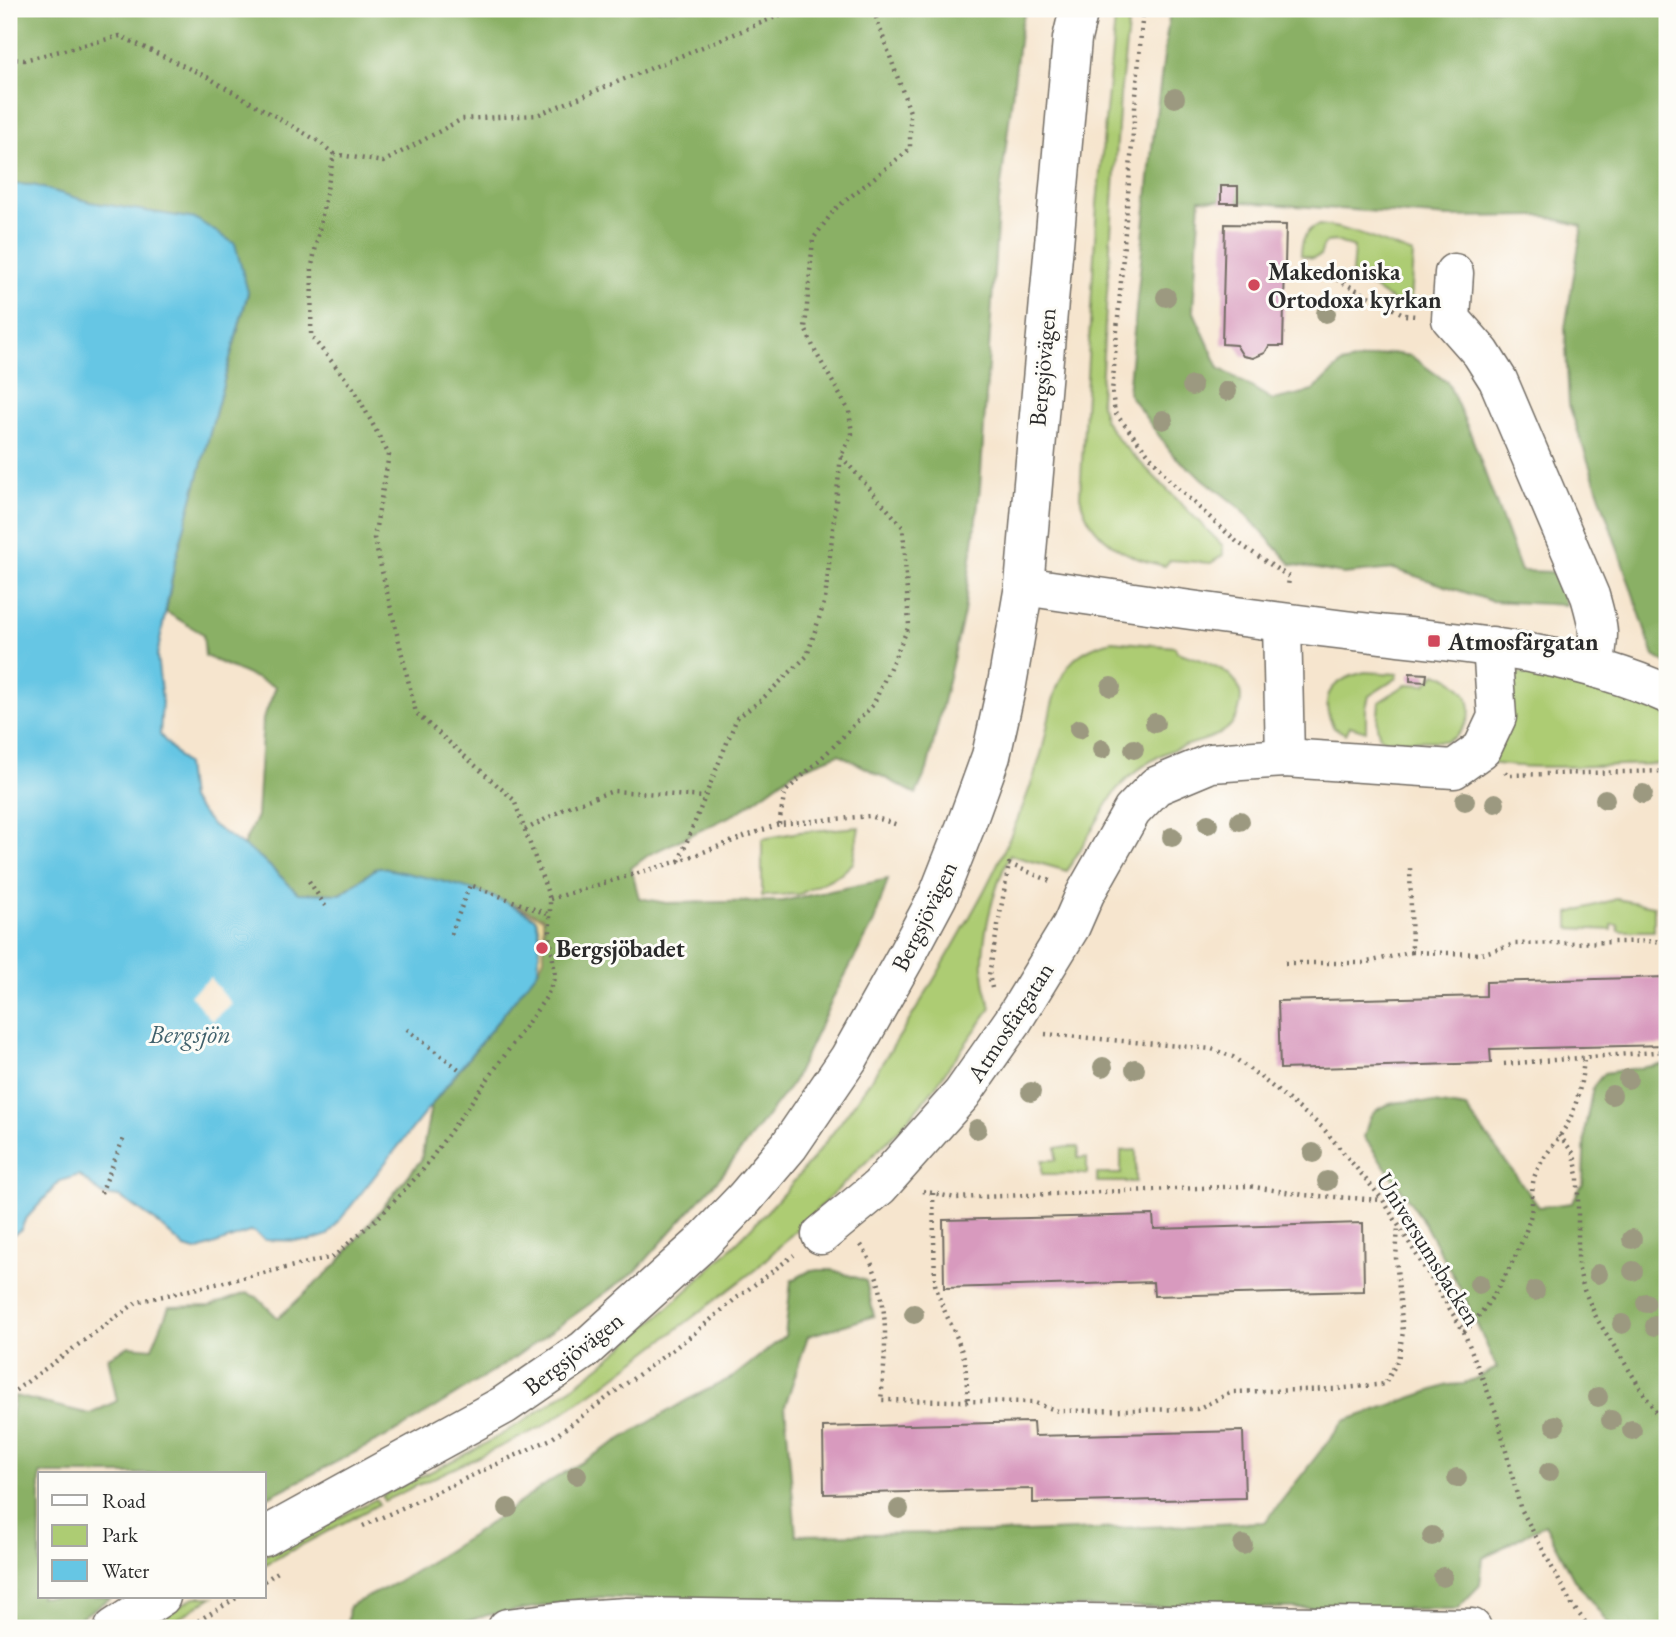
<svg xmlns="http://www.w3.org/2000/svg" width="1676" height="1637" font-family="'EB Garamond',serif">
<style>
.green{fill:#adcc73;stroke:#6c7c4f;stroke-width:2}
.forest{fill:#8ab065;stroke:#5a6e48;stroke-width:2}
.sand{fill:#eeda9e;stroke:#8c8264;stroke-width:2}
.water{fill:#66c6e4;stroke:#487888;stroke-width:2}
.pier{fill:#f6e5ce}
.building{fill:#d89abe}
.lines{fill:none;stroke-linecap:round;stroke-linejoin:round}
.minor-casing{stroke:#726c64;stroke-width:41}
.path{stroke:#726c64;stroke-width:4.5;stroke-dasharray:2 5;stroke-linecap:butt}
.minor{stroke:#fff;stroke-width:38}
.tree{fill:#9c9980}
.poi-dot{fill:#d1495b;stroke:#fdfcf7;stroke-width:2.5}
.labels{text-anchor:middle;dominant-baseline:central;stroke-width:6;stroke-linejoin:round;paint-order:stroke}
.poi-label{font-size:24px;font-weight:bold;fill:#2b2b2b;stroke:#fdfcf7;text-anchor:start}
.street-label{font-size:24px;fill:#2b2b2b;stroke:#fdfcf7}
.water-label{font-size:26px;font-style:italic;fill:#40616c;stroke:#fdfcf7}
</style>
<rect width="100%" height="100%" fill="#fdfcf7"/>
<filter id="ink" filterUnits="userSpaceOnUse"><feTurbulence type="fractalNoise" baseFrequency=".0143" numOctaves="2"/><feDisplacementMap in="SourceGraphic" scale="14" xChannelSelector="R" yChannelSelector="G"/><feConvolveMatrix kernelMatrix="1 2 1 2 8 2 1 2 1" color-interpolation-filters="sRGB"/></filter>
<filter id="wash" filterUnits="userSpaceOnUse"><feTurbulence type="fractalNoise" baseFrequency=".00686" numOctaves="4" result="noise"/><feDisplacementMap in="SourceGraphic" scale="28" xChannelSelector="R" yChannelSelector="G"/><feGaussianBlur stdDeviation="1.57" result="paint"/><feColorMatrix in="noise" values="0 0 0 0 0 0 0 0 0 0 0 0 0 0 0 0 0 1.4 0 .05"/><feComposite in="paint" operator="in"/></filter>
<g filter="url(#wash)">
<rect width="100%" height="100%" fill="#f6e5ce"/>
<g class="green">
<path d="M1116 9H1130L1120 96 1100 400 1104 419 1121 443 1223 546V555L1211 563 1170 560 1165 566C1127 559 1088 538 1080 496L1097 204Z"/>
<path d="M1319 225C1351 228 1383 243 1413 254L1410 305 1407 307 1398 304 1352 274 1354 248 1336 241 1327 242 1323 247 1320 256 1312 258 1301 255C1301 242 1305 229 1319 225Z"/>
<path d="M1112 641 1175 647 1177 652C1203 661 1251 671 1239 710 1236 721 1229 729 1219 734 1201 743 1181 745 1163 754 1146 763 1129 776 1116 790L1067 871 1010 855C993 889 979 943 984 981 985 990 989 999 991 1008L931 1092 899 1130 756 1269 605 1384 542 1427 384 1501 382 1496C429 1472 478 1450 522 1422 570 1392 613 1356 655 1319 705 1275 753 1229 796 1179 870 1091 929 992 984 891 1007 847 1028 798 1042 751 1049 724 1051 690 1068 667 1077 653 1096 645 1112 641Z"/>
<path d="M1365 672 1398 674 1397 678 1369 696 1366 708V731L1350 726 1346 734 1334 728C1317 695 1332 680 1365 672Z"/>
<path d="M1512 672 1607 689 1662 711 1667 715V764C1608 764 1547 771 1488 763Z"/>
<path d="M1436 673C1460 680 1481 704 1463 728 1458 735 1454 739 1446 741L1385 740 1380 737 1377 727 1379 702 1407 684 1425 685Z"/>
<polygon points="859,827 853,863 841,874 800,894 762,896 762,839 799,832"/>
<polygon points="1616,899 1654,906 1654,931 1619,931 1618,925 1612,925 1612,930 1569,928 1569,913"/>
<polygon points="1056,1147 1078,1147 1078,1158 1087,1158 1087,1174 1042,1174 1042,1160 1056,1160"/>
<polygon points="1136,1150 1136,1182 1097,1182 1097,1174 1121,1174 1121,1151"/>
<polygon points="376,1499 379,1504 264,1565 264,1556"/>
<polygon points="194,1597 212,1597 163,1628 145,1628"/>
</g>
<g class="forest">
<path d="M9 9H1026L1021 25 998 210 980 488 964 613 927 770 916 794 839 754 795 771 737 813 650 854 631 868 639 898 666 903 782 901 888 879 874 922 835 994 793 1082 722 1175 636 1271 511 1360 399 1430 264 1499V1474H40V1597H112L65 1628H9V1425L15 1396 90 1414 117 1401 108 1357 129 1346 152 1348 169 1307 211 1306 246 1293 257 1297 278 1318 337 1264 421 1160 431 1106 538 970C546 953 545 937 543 918 490 893 435 880 378 867L340 894 298 893 261 858 243 846 257 816 263 719 276 687 205 656 203 634 166 612 175 562 248 293 240 270 89 202 33 185 9 184Z"/>
<polygon points="1170,9 1667,9 1667,664 1654,656 1569,405 1565,328 1582,226 1545,216 1449,217 1200,199 1193,310 1219,368 1273,400 1313,391 1341,364 1391,353 1411,356 1448,383 1471,435 1521,571 1553,572 1563,594 1565,605 1491,601 1394,569 1343,574 1291,564 1241,509 1173,455 1128,393 1152,147"/>
<path d="M1667 1064V1628H1612L1574 1579 1545 1524 1483 1558 1480 1585 1457 1609 780 1605 600 1597 488 1615 443 1628H347L349 1606 398 1582 477 1532 552 1480 687 1400 733 1377 785 1336 791 1281 811 1270H833L866 1281 874 1316 808 1336 785 1406 796 1535 1026 1532 1265 1522 1344 1421 1448 1385 1464 1384 1497 1368 1461 1290 1420 1216 1364 1137C1366 1131 1368 1121 1371 1116 1388 1092 1441 1104 1466 1108L1539 1207 1572 1203 1583 1183 1585 1128 1593 1087 1604 1073Z"/>
</g>
<polygon class="sand" points="514,904 543,918 544,958 538,970 540,937 536,919"/>
<path class="water" d="M9 184 33 185 90 202 196 219 235 244 248 292 175 562 157 656 162 700 160 735 186 765 190 799 211 824 261 858 298 893 341 894 378 867C432 879 490 888 536 919L540 937 538 970 328 1235 310 1241 265 1240 252 1231 196 1251 185 1248 155 1221 120 1197 103 1195 79 1175 60 1181 25 1220 21 1229 12 1236 9 1243Z"/>
<polygon class="pier" points="210,978 232,1004 212,1021 190,995"/>
<g id="blocks">
<g class="building">
<rect x="1221" y="186" width="17" height="17"/>
<polygon points="1225,224 1286,225 1283,346 1269,346 1265,353 1253,358 1243,356 1236,345 1222,344"/>
<polygon points="1410,673 1427,674 1426,682 1410,681"/>
<polygon points="1667,977 1667,1045 1490,1049 1491,1063 1280,1069 1278,1001 1486,996 1486,982"/>
<polygon points="1153,1215 1154,1229 1363,1223 1364,1291 1154,1296 1153,1282 944,1288 943,1220"/>
<polygon points="1033,1422 1034,1436 1243,1431 1245,1498 1033,1503 1033,1489 824,1494 823,1427"/>
</g>
</g>
</g>
<g filter="url(#ink)">
<use href="#blocks" fill-opacity="0" stroke="#726c64" stroke-width="2"/>
<g class="lines">
<g class="minor-casing">
<g id="minor">
<path d="M1454 273 1451 319 1481 353 1498 380 1590 596C1599 627 1601 636 1593 667"/>
<path d="M1024 586C1131 602 1238 617 1345 630 1454 643 1566 648 1667 694"/>
<polyline points="1282,623 1285,758"/>
<polyline points="821,1235 879,1187 962,1094 1013,1021 1071,926 1085,894 1132,811 1156,786 1211,763 1285,758 1454,769 1482,749 1497,717 1492,646"/>
<polyline points="264,1537 504,1405 584,1350 700,1245 744,1199 789,1146 849,1058 905,958 938,896 966,825 991,756 1007,684 1024,586 1072,39 1079,9"/>
<polyline points="114,1628 161,1597"/>
<polyline points="507,1628 563,1621 627,1617 1472,1628"/>
</g>
</g>
<g class="path">
<polyline points="1143,9 1112,392 1115,413 1172,483 1237,542 1289,577 1288,587"/>
<polyline points="9,59 24,60 120,36 207,77 318,141 334,154 312,266 311,336 354,389 389,455 374,538 416,713 514,800 550,899 550,936 555,976 547,996 422,1171 382,1214 333,1257 137,1302 9,1395"/>
<polyline points="334,154 383,162 462,119 537,115 795,9"/>
<polyline points="1303,274 1328,275 1405,315 1416,316"/>
<polyline points="1505,772 1508,775 1667,771"/>
<polyline points="779,824 785,792 832,748 873,705 909,626 903,527 841,456"/>
<polyline points="525,830 570,806 613,791 705,797"/>
<polyline points="679,861 737,718 760,701 807,656 825,600 841,456 852,434 849,411 815,351 805,328 813,239 835,209 910,149 910,112 873,9"/>
<polyline points="309,881 327,909"/>
<polyline points="550,899 679,861 779,824 870,816 898,825"/>
<polyline points="451,934 470,885 550,915"/>
<polyline points="1412,952 1481,954 1515,944 1667,941"/>
<polyline points="1285,963 1363,963 1412,952 1410,867"/>
<polyline points="992,988 989,975 1009,864 1053,882"/>
<polyline points="407,1029 460,1070"/>
<polyline points="1045,1034 1212,1049 1233,1057 1259,1076 1322,1127 1383,1200 1464,1332 1497,1415 1520,1507 1572,1605 1590,1628"/>
<polyline points="1504,1064 1667,1051"/>
<polyline points="1559,1135 1574,1154 1578,1176 1578,1266 1584,1290 1597,1319 1667,1430"/>
<polyline points="923,1191 955,1198 1248,1186 1304,1195 1383,1200"/>
<polyline points="101,1193 125,1135"/>
<polyline points="933,1193 935,1284 941,1303 957,1338 965,1360 968,1401"/>
<path d="M861 1245C892 1290 886 1349 881 1400L1032 1402 1058 1411 1197 1409 1232 1392 1336 1389 1385 1384 1398 1360 1403 1332 1396 1258 1398 1226"/>
<path d="M1464 1332C1490 1308 1521 1252 1530 1218 1534 1204 1530 1188 1535 1175 1543 1155 1559 1140 1569 1121 1578 1102 1582 1080 1584 1059"/>
<polyline points="363,1526 551,1439 691,1336 734,1300 794,1255"/>
<polyline points="264,1581 281,1570"/>
<polyline points="186,1628 238,1597"/>
</g>
<use href="#minor" class="minor"/>
</g>
<g class="tree">
<circle cx="1175" cy="98" r="10"/>
<circle cx="1166" cy="297" r="10"/>
<circle cx="1326" cy="313" r="10"/>
<circle cx="1192" cy="386" r="10"/>
<circle cx="1227" cy="391" r="10"/>
<circle cx="1163" cy="420" r="10"/>
<circle cx="1111" cy="687" r="10"/>
<circle cx="1155" cy="723" r="10"/>
<circle cx="1079" cy="729" r="10"/>
<circle cx="1102" cy="749" r="10"/>
<circle cx="1134" cy="749" r="10"/>
<circle cx="1643" cy="794" r="10"/>
<circle cx="1605" cy="799" r="10"/>
<circle cx="1465" cy="801" r="10"/>
<circle cx="1495" cy="803" r="10"/>
<circle cx="1240" cy="821" r="10"/>
<circle cx="1208" cy="824" r="10"/>
<circle cx="1172" cy="837" r="10"/>
<circle cx="1103" cy="1067" r="10"/>
<circle cx="1135" cy="1069" r="10"/>
<circle cx="1628" cy="1079" r="10"/>
<circle cx="1031" cy="1092" r="10"/>
<circle cx="1612" cy="1095" r="10"/>
<circle cx="977" cy="1129" r="10"/>
<circle cx="1313" cy="1153" r="10"/>
<circle cx="1327" cy="1181" r="10"/>
<circle cx="1632" cy="1239" r="10"/>
<circle cx="1633" cy="1271" r="10"/>
<circle cx="1598" cy="1274" r="10"/>
<circle cx="1479" cy="1284" r="10"/>
<circle cx="1535" cy="1291" r="10"/>
<circle cx="1646" cy="1303" r="10"/>
<circle cx="914" cy="1314" r="10"/>
<circle cx="1622" cy="1324" r="10"/>
<circle cx="1655" cy="1326" r="10"/>
<circle cx="1598" cy="1397" r="10"/>
<circle cx="1611" cy="1420" r="10"/>
<circle cx="1555" cy="1425" r="10"/>
<circle cx="1632" cy="1430" r="10"/>
<circle cx="1549" cy="1472" r="10"/>
<circle cx="577" cy="1475" r="10"/>
<circle cx="1457" cy="1478" r="10"/>
<circle cx="508" cy="1508" r="10"/>
<circle cx="899" cy="1509" r="10"/>
<circle cx="1432" cy="1536" r="10"/>
<circle cx="1243" cy="1545" r="10"/>
<circle cx="1443" cy="1577" r="10"/>
</g>
</g>
<g class="poi-dot">
<circle cx="1254" cy="285" r="7"/>
<rect x="1427" y="634" width="14" height="14" rx="3.5"/>
<circle cx="542" cy="948" r="7"/>
</g>
<g class="labels">
<g class="poi-label">
<text x="1268" y="271">Makedoniska<tspan x="1268" dy="28">Ortodoxa kyrkan</tspan></text>
<text x="1448" y="641">Atmosfärgatan</text>
<text x="556" y="948">Bergsjöbadet</text>
</g>
<g class="street-label">
<text transform="translate(1042 367) rotate(-85)">Bergsjövägen</text>
<text transform="translate(924 916) rotate(-64)">Bergsjövägen</text>
<text transform="translate(1010 1022) rotate(-57)">Atmosfärgatan</text>
<text transform="translate(1429 1249) rotate(58)">Universumsbacken</text>
<text transform="translate(573 1353) rotate(-38)">Bergsjövägen</text>
</g>
<g class="water-label">
<text x="190" y="1034">Bergsjön</text>
</g>
</g>
<rect width="1676" height="1637" fill="none" stroke="#fdfcf7" stroke-width="35"/>
<rect x="38" y="1472" width="228" height="126" fill="#fdfcf7" stroke="#a9a8a5" stroke-width="2"/>
<rect x="52" y="1495" width="35" height="10" fill="#ffffff" stroke="#a9a8a5" stroke-width="2"/>
<text x="102" y="1508" font-size="21" fill="#2b2b2b">Road</text>
<rect x="52" y="1525" width="35" height="21" fill="#adcc73" stroke="#a9a8a5" stroke-width="2"/>
<text x="102" y="1542" font-size="21" fill="#2b2b2b">Park</text>
<rect x="52" y="1560" width="35" height="21" fill="#66c6e4" stroke="#a9a8a5" stroke-width="2"/>
<text x="102" y="1578" font-size="21" fill="#2b2b2b">Water</text>
</svg>
